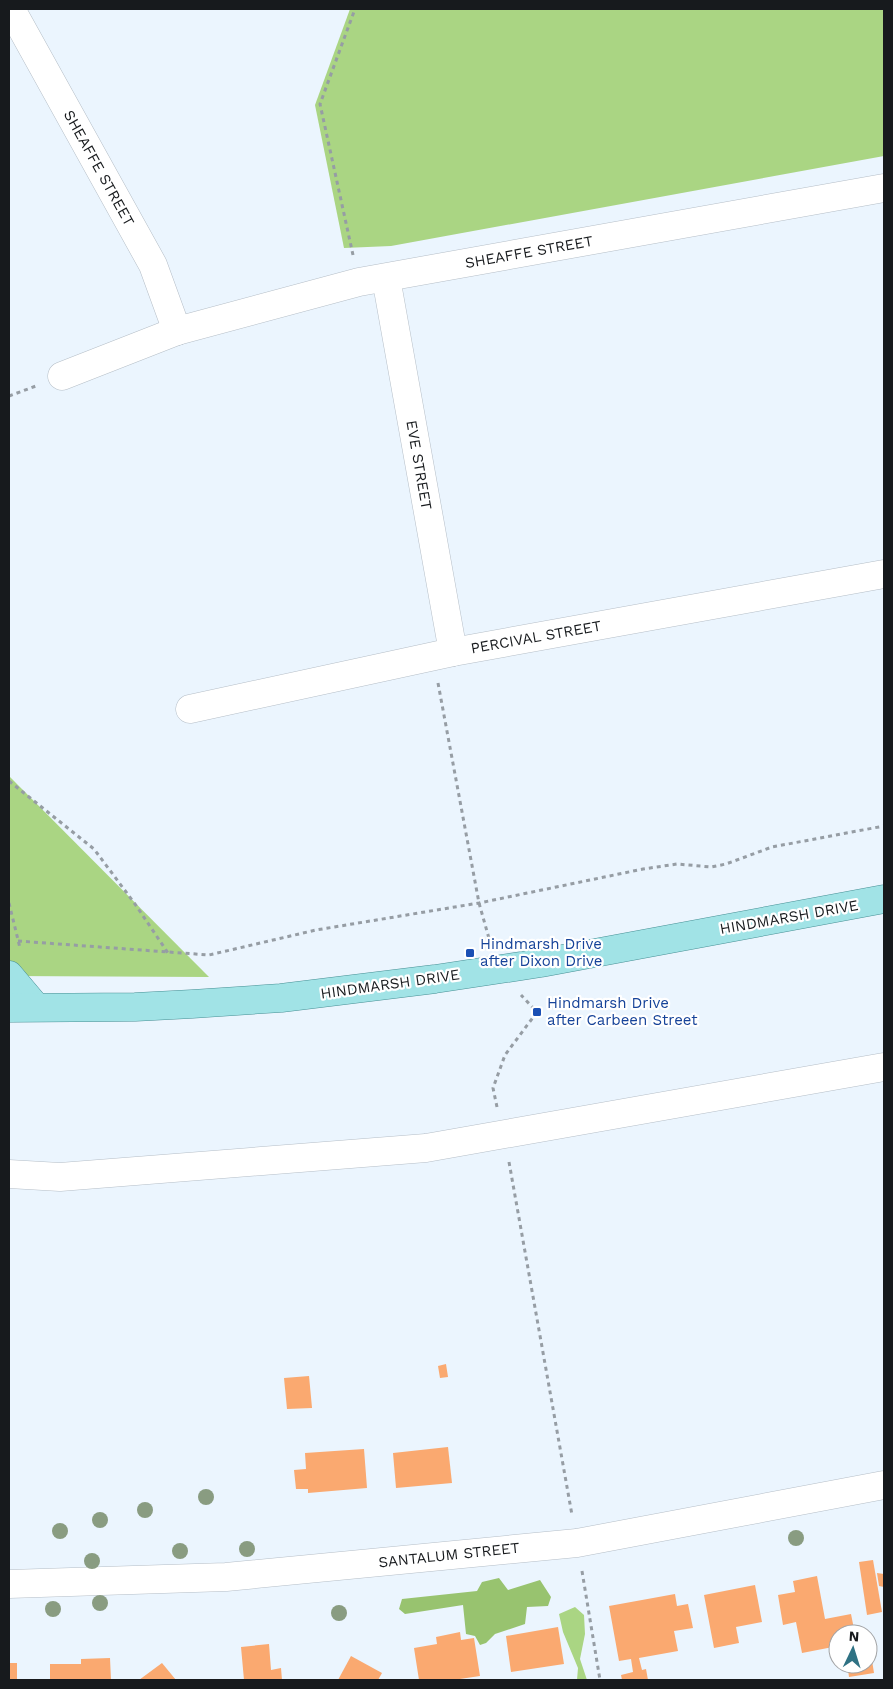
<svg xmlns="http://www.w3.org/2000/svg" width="893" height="1689" font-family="'Work Sans',sans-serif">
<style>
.green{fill:#aad583}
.forest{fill:#98c36f}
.building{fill:#faa970}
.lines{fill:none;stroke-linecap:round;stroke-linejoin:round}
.minor-casing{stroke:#b5bec7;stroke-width:29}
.major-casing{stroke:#489095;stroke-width:29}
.path{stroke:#969da4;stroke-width:3;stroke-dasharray:4 4;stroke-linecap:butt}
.minor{stroke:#fff;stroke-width:28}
.major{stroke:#a1e3e6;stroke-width:28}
.tree{fill:#899c81}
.transit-dot{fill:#1a4fb4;stroke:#fff;stroke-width:2}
.labels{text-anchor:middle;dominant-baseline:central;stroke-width:4.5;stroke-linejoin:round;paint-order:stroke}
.street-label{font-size:15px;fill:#171a1d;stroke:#fff}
.transit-label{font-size:15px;fill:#164399;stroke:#fff;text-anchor:start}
</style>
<rect width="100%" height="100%" fill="#ebf5fe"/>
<g class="green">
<polygon points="350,9 884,9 884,156 391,246 344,248 315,105"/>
<polygon points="9,776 209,977 9,976"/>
<polygon points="575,1607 584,1615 585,1634 580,1659 587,1680 577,1680 578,1668 563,1632 559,1614"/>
</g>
<polygon class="forest" points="499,1578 508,1590 540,1580 551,1597 548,1606 527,1607 525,1624 495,1634 486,1643 480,1645 475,1636 466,1634 463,1605 405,1614 399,1609 402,1599 477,1591 482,1582"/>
<g class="building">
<polygon points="446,1364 448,1377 440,1378 438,1366"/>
<polygon points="309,1376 312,1408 287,1409 284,1378"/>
<polygon points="448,1447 452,1483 396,1488 393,1453"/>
<polygon points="364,1449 367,1488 308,1493 308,1489 296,1489 294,1470 306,1469 305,1453"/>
<polygon points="873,1560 882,1612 867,1615 859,1562"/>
<polygon points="877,1573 884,1574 884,1587 879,1586"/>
<polygon points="817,1576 825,1619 851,1614 855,1634 838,1634 838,1646 802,1653 796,1622 783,1625 778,1595 795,1592 793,1581"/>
<polygon points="755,1585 762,1622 736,1627 739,1643 714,1648 704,1595"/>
<polygon points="675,1594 677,1606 688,1604 693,1628 674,1631 678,1651 639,1658 642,1670 646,1669 648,1680 622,1680 621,1675 633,1672 631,1659 619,1661 609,1606"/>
<polygon points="558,1627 564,1664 511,1672 506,1636"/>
<polygon points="460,1632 461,1640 474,1638 480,1676 453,1680 419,1680 414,1648 437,1644 436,1637"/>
<polygon points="269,1644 271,1670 281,1668 282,1680 244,1680 241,1647"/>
<polygon points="868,1648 870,1648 874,1673 849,1677 848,1670 859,1668 858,1664 868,1664"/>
<polygon points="351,1656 382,1673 378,1680 338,1680"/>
<polygon points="110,1658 111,1680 50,1680 50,1664 81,1664 81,1659"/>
<rect x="9" y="1663" width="8" height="17"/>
<polygon points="162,1663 176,1680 139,1680"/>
</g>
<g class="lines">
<g class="minor-casing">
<g id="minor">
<polyline points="11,9 153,265 177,331"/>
<polyline points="386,278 453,652"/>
<polyline points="62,376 177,331 359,282 884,188"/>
<polyline points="190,709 453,652 884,574"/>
<polyline points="9,1174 60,1177 426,1148 884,1067"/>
<polyline points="9,1584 226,1577 577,1543 884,1485"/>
</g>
</g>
<g class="major-casing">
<g id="major">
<polyline points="9,975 36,1007"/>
<polyline points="9,1008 135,1007 192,1004 281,998 435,979 541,963 884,899"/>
</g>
</g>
<g class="path">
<polyline points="353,255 320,104 355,9"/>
<polyline points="9,396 36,386"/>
<polyline points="438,683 479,903 490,942"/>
<polyline points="9,781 94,849 135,904 168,953"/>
<polyline points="9,903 20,948"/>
<polyline points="18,941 209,955 316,930 479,903 643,869 677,864 711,867 726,864 772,847 884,826"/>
<polyline points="497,1107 493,1088 505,1055 537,1012 521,995"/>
<polyline points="509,1162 572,1515"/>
<polyline points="582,1571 600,1680"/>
</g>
<use href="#minor" class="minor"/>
<use href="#major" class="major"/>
</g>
<g class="tree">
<circle cx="206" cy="1497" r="8"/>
<circle cx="145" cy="1510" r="8"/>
<circle cx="100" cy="1520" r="8"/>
<circle cx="60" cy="1531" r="8"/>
<circle cx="796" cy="1538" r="8"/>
<circle cx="247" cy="1549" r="8"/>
<circle cx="180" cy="1551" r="8"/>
<circle cx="92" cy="1561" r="8"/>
<circle cx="100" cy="1603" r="8"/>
<circle cx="53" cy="1609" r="8"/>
<circle cx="339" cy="1613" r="8"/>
</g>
<g class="transit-dot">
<rect x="465" y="948" width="10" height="10" rx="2.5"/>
<rect x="532" y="1007" width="10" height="10" rx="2.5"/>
</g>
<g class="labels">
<g class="street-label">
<text transform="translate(99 168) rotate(61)">SHEAFFE STREET</text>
<text transform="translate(529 252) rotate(-10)">SHEAFFE STREET</text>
<text transform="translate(419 465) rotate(80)">EVE STREET</text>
<text transform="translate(536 637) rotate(-10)">PERCIVAL STREET</text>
<text transform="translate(789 917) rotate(-10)">HINDMARSH DRIVE</text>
<text transform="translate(390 984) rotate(-8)">HINDMARSH DRIVE</text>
<text transform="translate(449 1555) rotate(-6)">SANTALUM STREET</text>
</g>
<g class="transit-label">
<text x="480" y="944">Hindmarsh Drive<tspan x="480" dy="17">after Dixon Drive</tspan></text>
<text x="547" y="1003">Hindmarsh Drive<tspan x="547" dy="17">after Carbeen Street</tspan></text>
</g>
</g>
<rect width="893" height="1689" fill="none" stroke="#171a1d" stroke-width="20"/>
<g transform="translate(853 1649) rotate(4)"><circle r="24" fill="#ffffff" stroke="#a2a3a5"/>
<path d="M0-4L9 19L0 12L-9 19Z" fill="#2f7284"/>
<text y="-8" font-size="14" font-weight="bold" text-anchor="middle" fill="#171a1d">N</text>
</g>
</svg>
